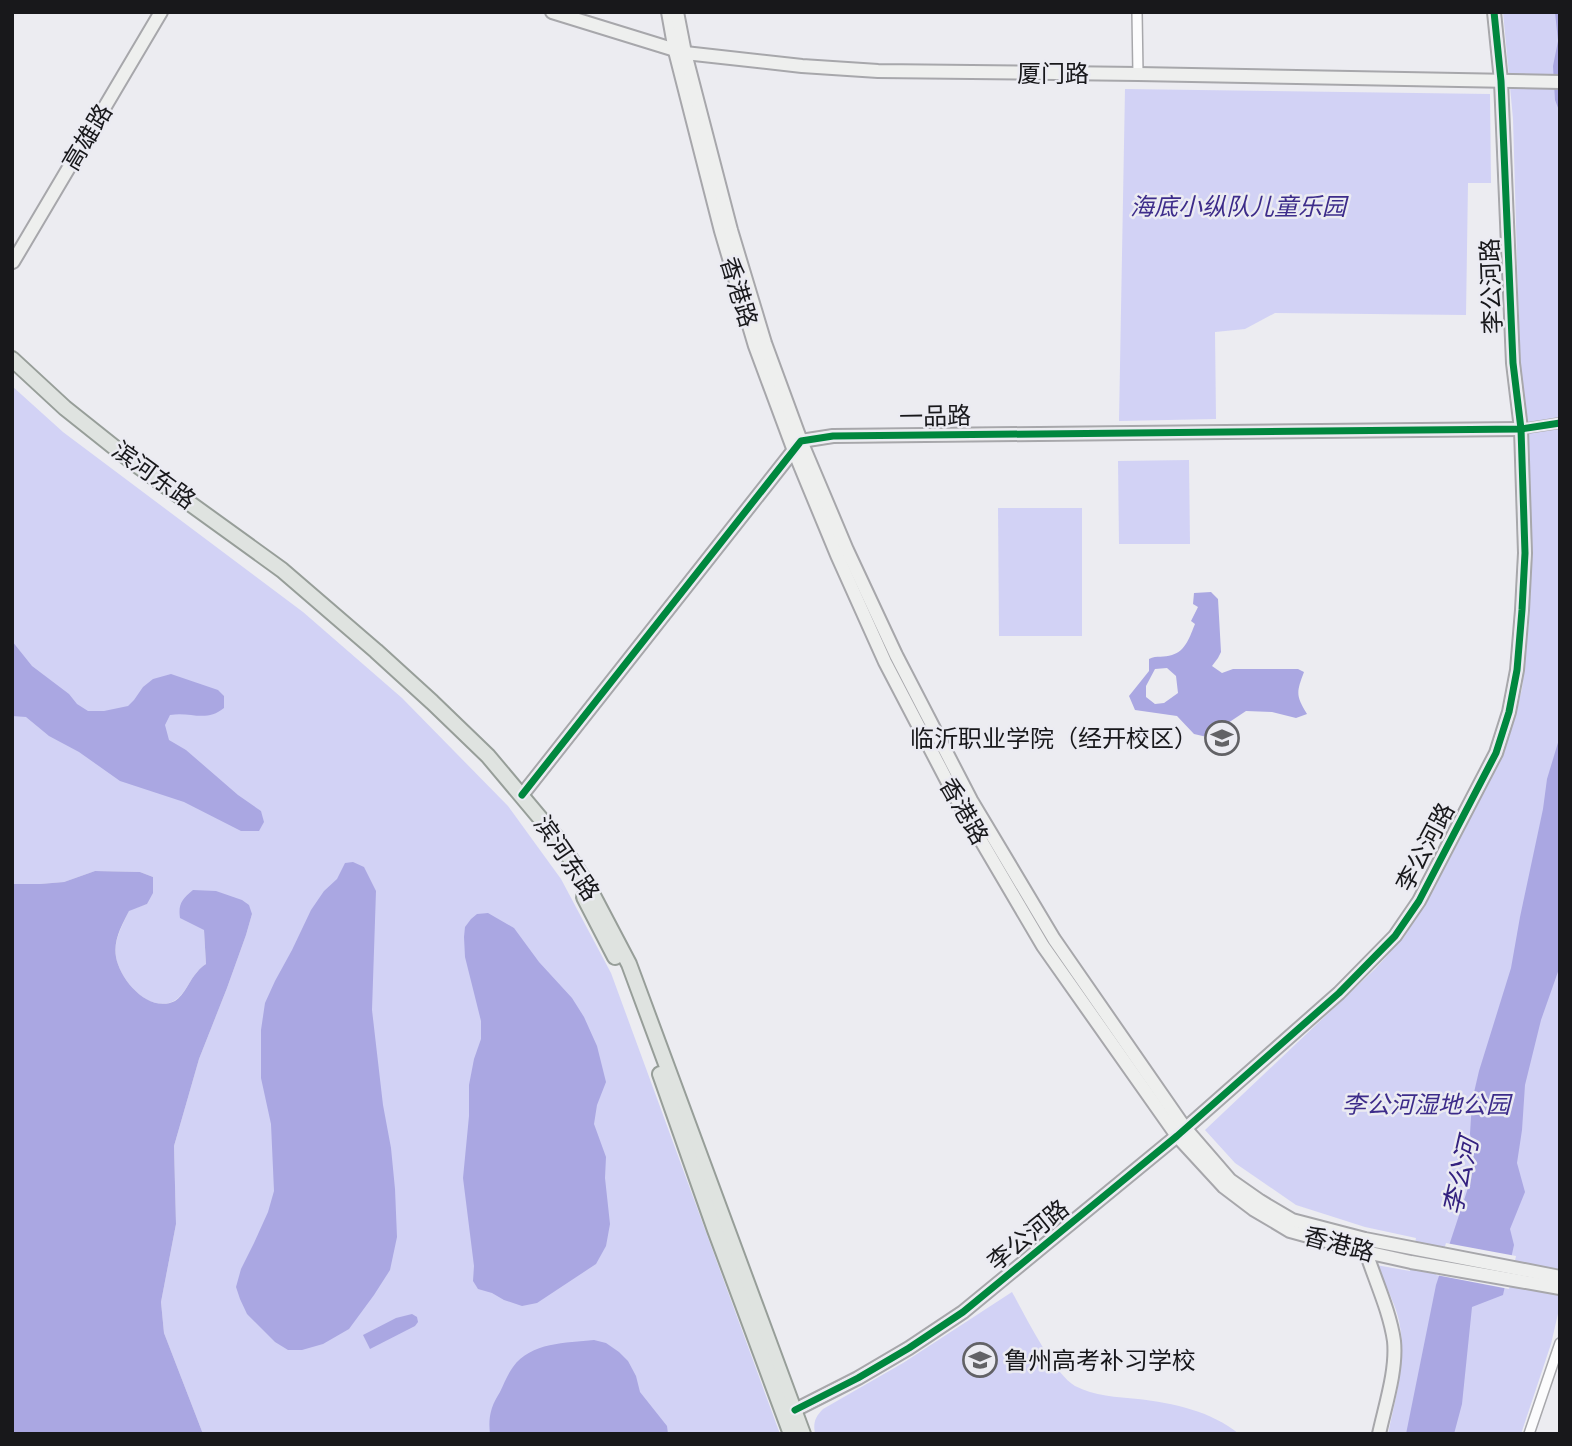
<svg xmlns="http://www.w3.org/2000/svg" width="1572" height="1446" font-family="Merriweather,'Noto Sans SC',serif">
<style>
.green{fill:#d2d2f5}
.water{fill:#aaa7e2;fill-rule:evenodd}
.pier{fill:#ececf1}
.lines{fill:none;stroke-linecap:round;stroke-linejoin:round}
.street-casing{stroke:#a7a7ab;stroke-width:12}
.secondary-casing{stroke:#a7a7ab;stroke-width:16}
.primary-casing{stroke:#979e99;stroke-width:18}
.street{stroke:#fcfcfd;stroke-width:9}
.secondary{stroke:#eeefee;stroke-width:12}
.primary{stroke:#dfe3e0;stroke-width:14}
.cycleway-casing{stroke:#ebebf2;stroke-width:11}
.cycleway{stroke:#00873e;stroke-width:7}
.labels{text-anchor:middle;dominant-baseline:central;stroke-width:5;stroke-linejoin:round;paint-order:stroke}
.street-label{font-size:24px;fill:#18181b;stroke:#ebebf2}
.park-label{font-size:24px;font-style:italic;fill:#3d2c8a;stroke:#ebebf2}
.poi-label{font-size:24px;fill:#18181b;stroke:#ebebf2;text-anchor:end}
.water-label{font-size:26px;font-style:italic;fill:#34217f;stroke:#ebebf2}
</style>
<rect width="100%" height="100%" fill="#ececf1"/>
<g class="green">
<path d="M1503 12H1560V1305L1551 1344 1521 1434H1388C1396 1396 1407 1359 1399 1321 1395 1302 1384 1283 1376 1265L1410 1271 1416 1238 1365 1227 1296 1205 1235 1163 1205 1130 1375 969 1403 938 1426 904 1485 790 1509 737 1522 689 1529 621 1532 554 1527 417 1520 366 1513 119Z"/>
<polygon points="1125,89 1490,94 1491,183 1468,183 1466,315 1275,313 1245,329 1215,332 1216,419 1119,421"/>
<path d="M12 386 63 432 303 612 402 698 508 806 561 879 611 973 780 1434H203L164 1333 161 1302 176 1224 174 1146 199 1059 227 988 246 935 252 914 204 930 206 964C203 966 200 968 198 971 190 979 184 996 174 1001 149 1014 120 980 116 957 113 940 123 925 129 910L147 904 153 877 140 872 95 871 64 882 40 884H12Z"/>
<polygon points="1189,460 1190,544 1119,544 1118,461"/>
<polygon points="998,508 1082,508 1082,636 999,636"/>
<path d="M1012 1292C1025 1315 1053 1373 1075 1386 1094 1396 1117 1397 1138 1399 1173 1403 1211 1411 1239 1434H815C813 1423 815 1417 823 1409L903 1363Z"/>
</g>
<g class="water">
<polygon points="1555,12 1560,12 1560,113 1555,100 1553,66 1558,41"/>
<path d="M1211 592 1218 599 1221 652 1218 658 1212 666 1222 673 1233 669H1298L1304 672C1296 693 1296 696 1307 714L1296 718 1272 712 1246 711 1207 737 1194 734 1177 716 1135 710 1129 696 1149 671V659C1157 655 1164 658 1172 655 1186 651 1190 636 1195 624L1191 621 1198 607 1193 604 1194 593ZM1167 668 1176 676 1178 693 1164 703 1155 704 1146 697V686L1155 669Z"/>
<path d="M12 641 32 666 69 694 77 704 88 711H104L128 706 134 700 143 687 153 679 171 674 218 690 224 696V708C206 723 190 711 170 715L165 725 169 740 186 750 238 795 261 811 264 822 259 831H241L184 802 120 781 79 752 49 736 26 717 12 716Z"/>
<polygon points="1560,736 1560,966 1541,1020 1525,1085 1522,1130 1517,1163 1525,1192 1510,1229 1514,1245 1503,1295 1472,1307 1462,1404 1454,1434 1406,1434 1436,1285 1467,1191 1474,1154 1470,1134 1472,1101 1479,1071 1511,968 1520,917 1543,809 1547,779"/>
<polygon points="353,862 364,867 376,891 372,1010 383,1105 391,1148 395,1189 397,1237 390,1270 374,1295 349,1329 323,1344 302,1350 288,1350 275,1342 247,1314 240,1299 236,1287 241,1269 254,1243 268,1212 274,1191 271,1124 261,1078 261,1030 265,1003 275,981 292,950 311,910 324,891 337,879 345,863"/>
<path d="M95 871 140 872 153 877V893L147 904 129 911C122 925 113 940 116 957 120 980 149 1014 175 1001 184 996 190 979 198 971 200 968 203 966 206 964L204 930 180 918C178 904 182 899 193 890L216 891 242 900 249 905 252 914 246 935 227 988 199 1059 174 1146 176 1224 161 1302 164 1333 203 1434H12V884H40L64 882Z"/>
<polygon points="488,913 514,928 539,962 572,998 584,1017 597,1046 606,1082 597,1105 594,1124 606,1157 605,1178 610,1224 606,1246 596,1264 537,1303 522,1306 504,1300 492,1293 478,1289 473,1281 474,1266 463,1178 469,1116 469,1085 474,1059 481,1039 481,1021 465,957 464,937 465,927 471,919 477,914"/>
<polygon points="412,1314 417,1317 418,1322 415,1326 370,1349 363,1335 396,1318"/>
<path d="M594 1340 606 1343 619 1352 628 1361 636 1376 640 1392 667 1426 668 1434H490C488 1417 491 1406 500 1392 504 1384 507 1375 513 1367 531 1342 566 1343 594 1340Z"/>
</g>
<polygon class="pier" points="1446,1243 1516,1256 1509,1289 1436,1275"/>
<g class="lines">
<g class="street-casing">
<g id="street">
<polyline points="1137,12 1138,74"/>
<polyline points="1521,429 1560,423"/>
<polyline points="1529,1434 1560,1343"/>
</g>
</g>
<g class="secondary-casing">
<g id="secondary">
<polyline points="552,12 685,53 802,66 878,71 1138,74 1560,82"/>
<polyline points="668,12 675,51 721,231 755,346 794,451 837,555 885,662 956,798 1043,946 1177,1136 1224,1187 1253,1209 1290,1231 1366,1252 1411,1262 1560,1288"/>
<polyline points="677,12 685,53 731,230 765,343 801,441 847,550 896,655 971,800 1054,939 1185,1128 1230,1180 1260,1201 1292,1220 1365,1239 1560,1277"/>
<polyline points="13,262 161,12"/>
<polyline points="522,795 801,441 833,436 1521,429"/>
<path d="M1366 1252C1375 1280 1390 1312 1394 1341 1397 1370 1385 1406 1379 1434"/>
<polyline points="795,1410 858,1378 909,1348 963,1312 1177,1136 1339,993 1395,936 1419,901 1496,753 1509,712 1517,670 1522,610 1525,553 1521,429 1513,363 1501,81 1494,12"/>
</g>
</g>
<g class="primary-casing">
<g id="primary">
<polyline points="12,359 65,408 134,463 282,570 376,651 432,702 488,756 556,837 588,886 629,964 803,1434"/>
<polyline points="584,897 615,957"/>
<polyline points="660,1074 715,1230 791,1434"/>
</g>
</g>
<use href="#street" class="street"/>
<use href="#secondary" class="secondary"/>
<use href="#primary" class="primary"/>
<g class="cycleway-casing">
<g id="cycleway">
<polyline points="522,795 801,441 833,436 1521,429 1560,423"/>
<polyline points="795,1410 858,1378 909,1348 963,1312 1177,1136 1339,993 1395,936 1419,901 1496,753 1509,712 1517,670 1522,610 1525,553 1521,429 1513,363 1501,81 1494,12"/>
</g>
</g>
<use href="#cycleway" class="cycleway"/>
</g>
<defs>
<g id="school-ring" transform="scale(1.75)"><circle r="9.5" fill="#ebebf2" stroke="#626266" stroke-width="1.5"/><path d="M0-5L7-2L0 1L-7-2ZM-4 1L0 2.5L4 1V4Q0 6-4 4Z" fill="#626266"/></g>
</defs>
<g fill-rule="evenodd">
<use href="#school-ring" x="1222" y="738"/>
<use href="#school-ring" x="980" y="1360"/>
</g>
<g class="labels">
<g class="street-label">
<text x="1053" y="73">厦门路</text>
<text transform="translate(87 137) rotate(-59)">高雄路</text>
<text transform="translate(1491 286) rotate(-92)">李公河路</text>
<text transform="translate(739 292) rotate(73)">香港路</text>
<text transform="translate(935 416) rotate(-1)">一品路</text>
<text transform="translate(154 475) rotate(36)">滨河东路</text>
<text transform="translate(964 811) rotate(60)">香港路</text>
<text transform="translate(1425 847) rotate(-62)">李公河路</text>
<text transform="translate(567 858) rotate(56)">滨河东路</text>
<text transform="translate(1028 1235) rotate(-39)">李公河路</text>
<text transform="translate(1339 1244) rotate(15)">香港路</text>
</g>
<g class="park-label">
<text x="1238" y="206">海底小纵队儿童乐园</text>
<text x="1426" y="1104">李公河湿地公园</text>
</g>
<g class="poi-label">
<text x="1198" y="738">临沂职业学院（经开校区）</text>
<text x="1004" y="1360" text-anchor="start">鲁州高考补习学校</text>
</g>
<g class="water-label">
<text transform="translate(1460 1176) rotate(-77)">李公河</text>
</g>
</g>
<rect width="1572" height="1446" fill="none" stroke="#18181b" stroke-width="28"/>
</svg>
